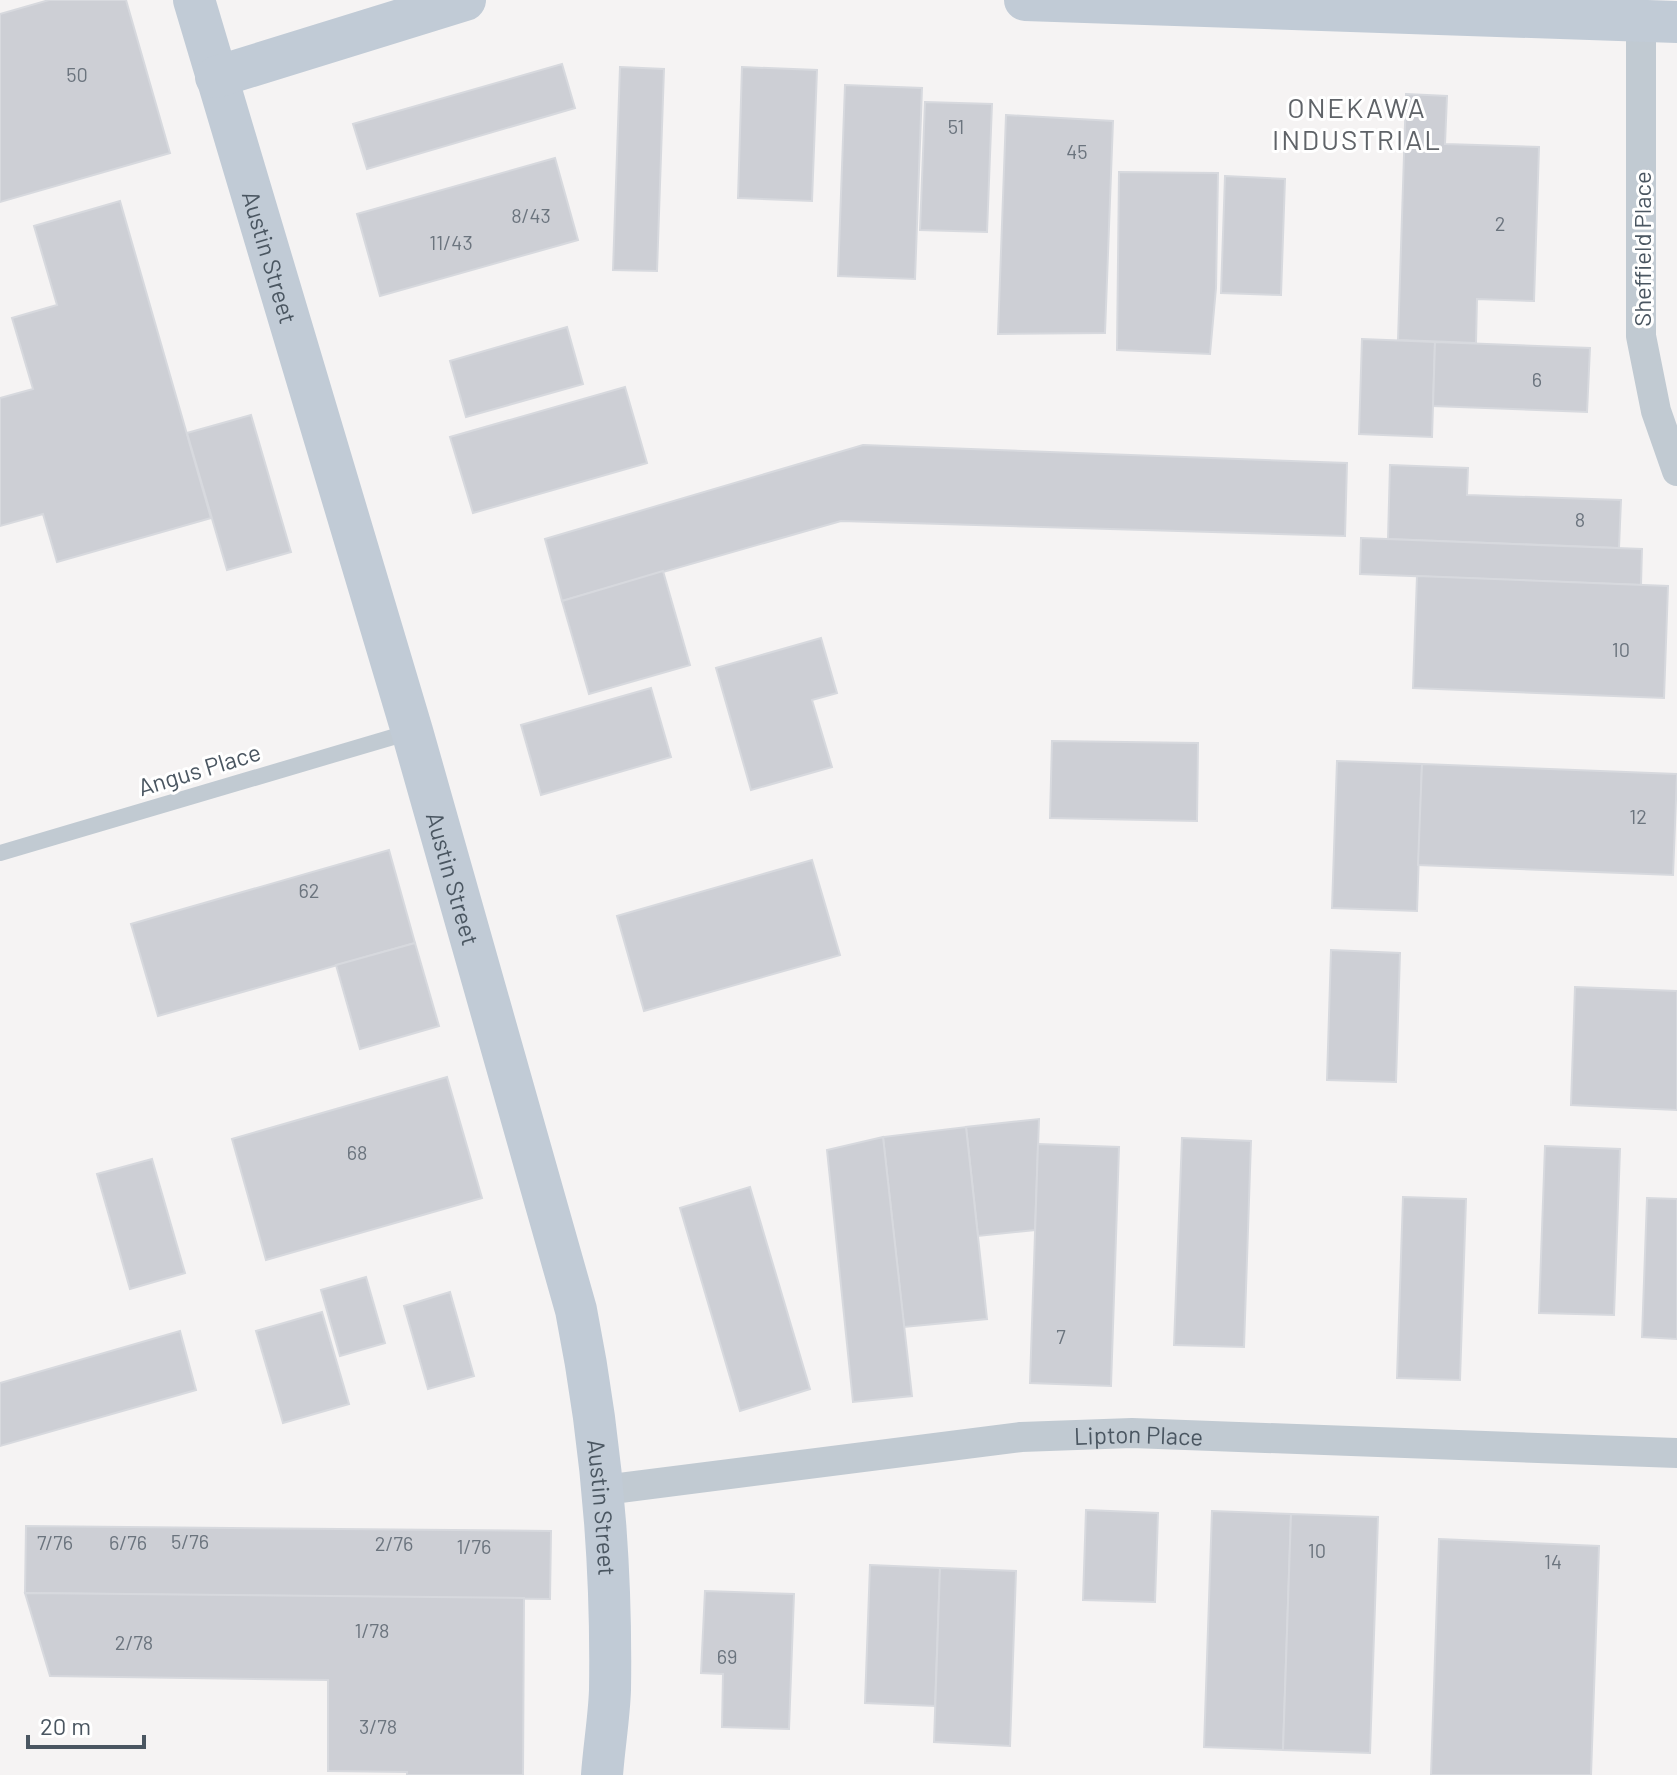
<svg xmlns="http://www.w3.org/2000/svg" width="1677" height="1775" font-family="Barlow,sans-serif">
<style>
.building{fill:#cdcfd5;stroke:#d7d9de;stroke-width:2}
.lines{fill:none;stroke-linecap:round;stroke-linejoin:round}
.lane{stroke:#c1cad2;stroke-width:16}
.street{stroke:#c1cad2;stroke-width:30}
.secondary{stroke:#c1cbd6;stroke-width:42}
.labels{text-anchor:middle;dominant-baseline:central;stroke-width:6;stroke-linejoin:round;paint-order:stroke}
.number-label{font-size:20px;fill:#6b747e}
.street-label{font-size:24px;fill:#4a5661;stroke:#fff}
.quarter-label{font-size:28px;letter-spacing:2px;fill:#5f6368;stroke:#fff}
</style>
<rect width="100%" height="100%" fill="#f5f3f3"/>
<g class="building">
<polygon points="49,0 126,0 170,153 0,202 0,14"/>
<polygon points="562,64 575,108 367,169 353,124"/>
<polygon points="620,67 664,69 657,271 613,270"/>
<polygon points="742,67 817,70 812,201 738,198"/>
<polygon points="845,85 922,88 915,279 838,276"/>
<polygon points="1406,94 1447,96 1445,144 1539,147 1534,301 1477,299 1476,343 1398,340"/>
<polygon points="925,102 992,104 987,232 920,230"/>
<polygon points="1006,115 1113,121 1105,333 998,334"/>
<polygon points="555,158 578,240 380,296 357,214"/>
<polygon points="1119,172 1218,173 1216,288 1210,354 1117,350"/>
<polygon points="1225,176 1285,179 1281,295 1221,293"/>
<polygon points="120,201 211,518 57,562 43,514 0,526 0,398 33,389 12,318 57,305 34,226"/>
<polygon points="567,327 583,384 466,417 450,361"/>
<polygon points="1362,339 1435,342 1432,437 1359,434"/>
<polygon points="1435,342 1590,348 1587,412 1433,406"/>
<polygon points="625,387 647,463 473,513 450,437"/>
<polygon points="251,415 291,552 227,570 187,433"/>
<polygon points="863,445 1347,463 1345,536 841,521 562,601 545,539"/>
<polygon points="1390,465 1468,468 1467,495 1621,500 1619,548 1388,539"/>
<polygon points="1361,538 1642,549 1641,585 1360,574"/>
<polygon points="663,571 690,665 589,694 562,601"/>
<polygon points="1417,576 1668,586 1664,698 1413,688"/>
<polygon points="821,638 837,693 812,700 832,767 751,790 716,668"/>
<polygon points="651,688 671,757 541,795 521,725"/>
<polygon points="1052,741 1198,743 1197,821 1050,818"/>
<polygon points="1337,761 1422,764 1417,911 1332,908"/>
<polygon points="1422,764 1677,774 1673,875 1418,865"/>
<polygon points="389,850 415,943 158,1016 131,924"/>
<polygon points="812,860 840,955 644,1011 617,916"/>
<polygon points="415,943 439,1026 360,1049 336,965"/>
<polygon points="1331,950 1400,953 1396,1082 1327,1080"/>
<polygon points="1575,987 1677,991 1677,1110 1571,1105"/>
<polygon points="447,1077 482,1198 266,1260 232,1139"/>
<polygon points="1039,1119 1035,1230 978,1236 966,1127"/>
<polygon points="966,1127 987,1319 904,1327 883,1137"/>
<polygon points="883,1137 912,1396 853,1402 827,1150"/>
<polygon points="1182,1138 1251,1141 1244,1347 1174,1345"/>
<polygon points="1038,1144 1119,1147 1111,1386 1030,1383"/>
<polygon points="1545,1146 1620,1149 1614,1315 1539,1313"/>
<polygon points="152,1159 185,1273 130,1289 97,1174"/>
<polygon points="750,1187 810,1389 740,1411 680,1208"/>
<polygon points="1403,1197 1466,1199 1460,1380 1397,1378"/>
<polygon points="1647,1198 1677,1199 1677,1339 1642,1337"/>
<polygon points="366,1277 385,1343 340,1356 321,1290"/>
<polygon points="450,1292 474,1376 428,1389 404,1306"/>
<polygon points="322,1312 349,1404 283,1423 256,1331"/>
<polygon points="180,1331 196,1390 0,1446 0,1383"/>
<polygon points="1086,1510 1158,1513 1155,1602 1083,1600"/>
<polygon points="1212,1511 1291,1514 1283,1750 1204,1747"/>
<polygon points="1291,1514 1378,1517 1370,1753 1283,1750"/>
<polygon points="26,1526 551,1531 550,1599 25,1593"/>
<polygon points="1439,1539 1599,1546 1591,1775 1431,1775"/>
<polygon points="870,1565 940,1568 935,1706 865,1703"/>
<polygon points="940,1568 1016,1571 1010,1746 934,1742"/>
<polygon points="705,1591 794,1594 789,1729 722,1727 723,1674 701,1673"/>
<polygon points="25,1593 524,1598 523,1775 407,1775 407,1772 328,1771 328,1680 50,1676"/>
</g>
<g class="lines">
<polyline class="lane" points="0,853 410,732"/>
<g class="street">
<polyline points="1641,21 1641,336 1656,411 1677,471"/>
<path id="s1" d="M604 1490 1021 1437 1132 1433 1677 1453"/>
</g>
<g class="secondary">
<path id="s2" d="M194 0 412 731 576 1310C601 1435 612 1562 610 1690 609 1718 604 1747 602 1775"/>
<polyline points="1025,0 1677,22"/>
<polyline points="216,77 465,0"/>
</g>
</g>
<g class="labels">
<g class="number-label">
<text x="77" y="74">50</text>
<text x="956" y="126">51</text>
<text x="1077" y="151">45</text>
<text x="531" y="215">8/43</text>
<text x="1500" y="223">2</text>
<text x="451" y="242">11/43</text>
<text x="1537" y="379">6</text>
<text x="1580" y="519">8</text>
<text x="1621" y="649">10</text>
<text x="1638" y="816">12</text>
<text x="309" y="890">62</text>
<text x="357" y="1152">68</text>
<text x="1061" y="1336">7</text>
<text x="190" y="1541">5/76</text>
<text x="55" y="1542">7/76</text>
<text x="128" y="1542">6/76</text>
<text x="394" y="1543">2/76</text>
<text x="474" y="1546">1/76</text>
<text x="1317" y="1550">10</text>
<text x="1553" y="1561">14</text>
<text x="372" y="1630">1/78</text>
<text x="134" y="1642">2/78</text>
<text x="727" y="1656">69</text>
<text x="378" y="1726">3/78</text>
</g>
<g class="street-label">
<text transform="translate(1641 249) rotate(-90)">Sheffield Place</text>
<text stroke="none"><textPath href="#s2" startOffset="268">Austin Street</textPath></text>
<text transform="translate(199 769) rotate(-17)">Angus Place</text>
<text stroke="none"><textPath href="#s2" startOffset="916">Austin Street</textPath></text>
<text stroke="none"><textPath href="#s1" startOffset="538">Lipton Place</textPath></text>
<text stroke="none"><textPath href="#s2" startOffset="1564">Austin Street</textPath></text>
</g>
<g class="quarter-label">
<text x="1357" y="107">ONEKAWA<tspan x="1357" dy="32">INDUSTRIAL</tspan></text>
</g>
</g>
<path d="M28 1735v12h116v-12" fill="none" stroke="#4a5661" stroke-width="4"/>
<text x="40" y="1735" font-size="24" fill="#4a5661" stroke="#ffffff" stroke-width="6" paint-order="stroke">20 m</text>
</svg>
